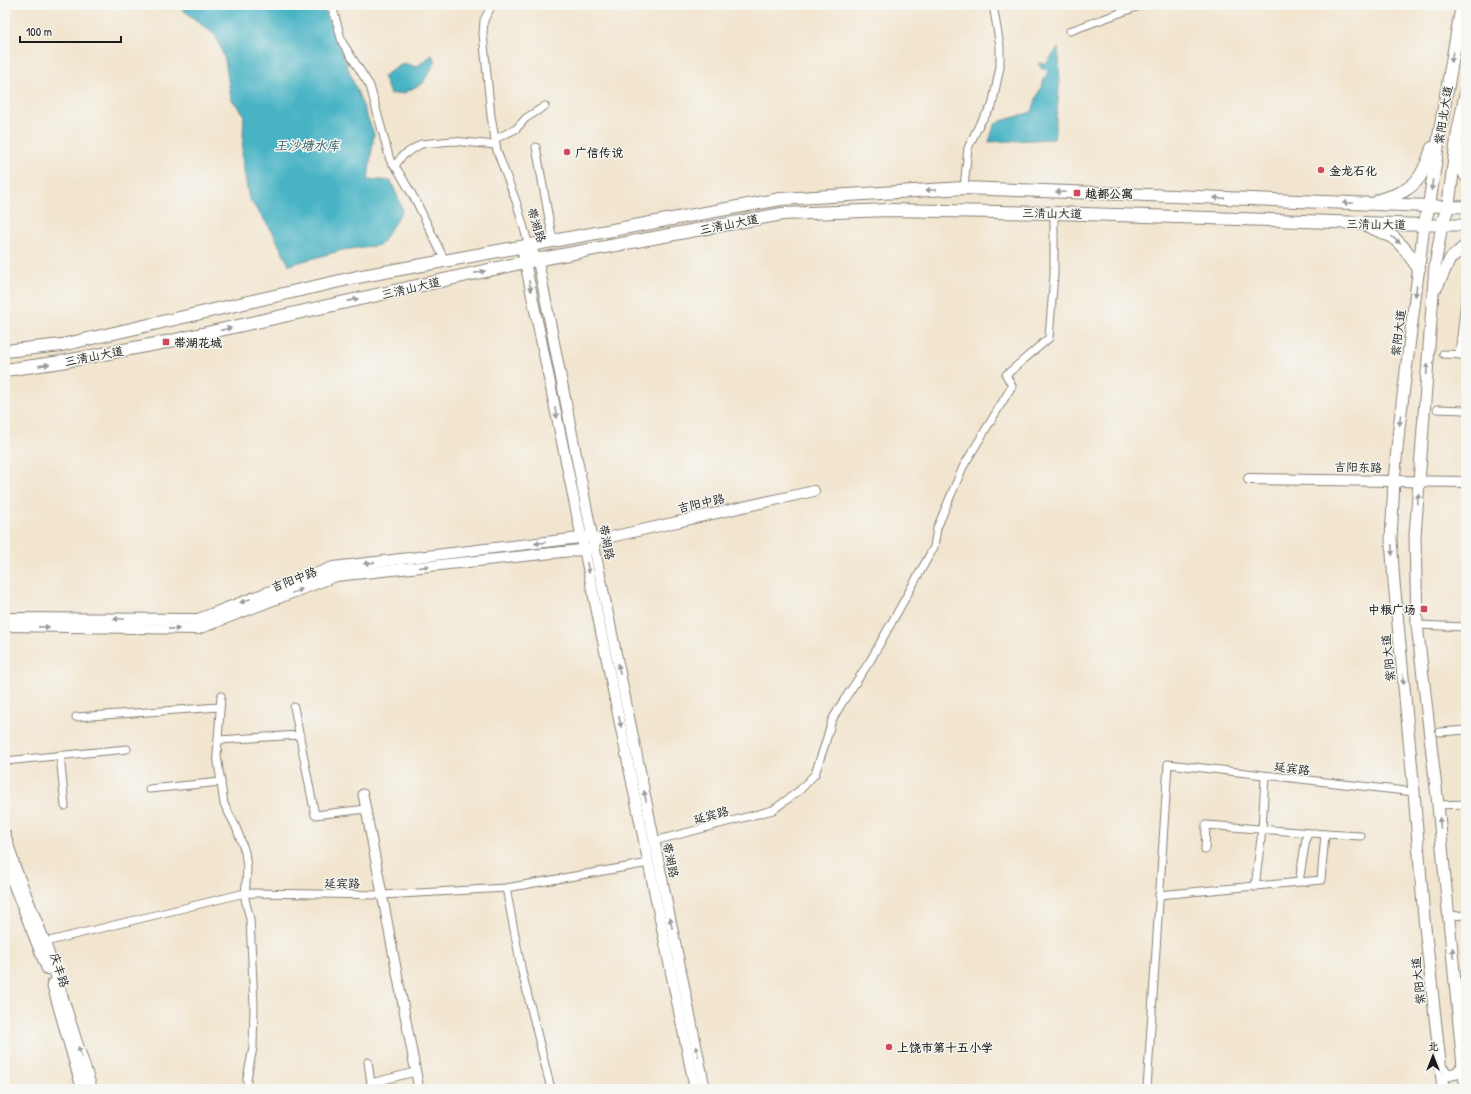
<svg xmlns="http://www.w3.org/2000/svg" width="1471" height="1094" font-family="'Patrick Hand','LXGW WenKai TC',sans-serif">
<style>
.water{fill:#47b3c4;stroke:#326870}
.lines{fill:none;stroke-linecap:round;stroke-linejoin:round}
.minor-casing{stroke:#878076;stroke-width:9}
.tertiary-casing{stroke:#878076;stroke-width:11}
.secondary-casing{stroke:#878076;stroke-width:12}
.primary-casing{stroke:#878076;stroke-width:13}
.trunk-casing{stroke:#878076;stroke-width:14}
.minor{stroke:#fff;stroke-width:7}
.tertiary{stroke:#fff;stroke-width:9}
.secondary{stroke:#fff;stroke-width:10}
.primary{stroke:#fff;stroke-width:11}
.trunk{stroke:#fff;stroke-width:12}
.oneway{fill:#999}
.poi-dot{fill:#d1495b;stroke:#f6f6f2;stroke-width:1.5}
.labels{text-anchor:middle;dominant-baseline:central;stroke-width:3;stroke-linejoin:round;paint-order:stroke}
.street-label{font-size:12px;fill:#1c1c1c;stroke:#f6f6f2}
.poi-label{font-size:12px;font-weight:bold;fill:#1c1c1c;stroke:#f6f6f2;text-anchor:start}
.water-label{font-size:13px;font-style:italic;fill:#2d585f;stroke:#f6f6f2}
</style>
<rect width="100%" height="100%" fill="#f6f6f2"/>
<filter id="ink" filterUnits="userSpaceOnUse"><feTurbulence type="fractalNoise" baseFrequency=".025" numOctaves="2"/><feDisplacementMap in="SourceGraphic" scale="8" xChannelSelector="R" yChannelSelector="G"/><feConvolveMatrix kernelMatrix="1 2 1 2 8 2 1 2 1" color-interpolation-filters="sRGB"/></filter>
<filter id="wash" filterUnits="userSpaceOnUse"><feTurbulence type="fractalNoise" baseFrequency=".012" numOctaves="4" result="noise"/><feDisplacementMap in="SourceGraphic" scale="16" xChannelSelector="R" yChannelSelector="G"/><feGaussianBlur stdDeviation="0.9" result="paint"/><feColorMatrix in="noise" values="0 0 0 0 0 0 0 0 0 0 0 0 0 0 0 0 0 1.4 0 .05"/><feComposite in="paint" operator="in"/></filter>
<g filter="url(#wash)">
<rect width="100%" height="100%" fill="#f2e5cf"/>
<g class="water">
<polygon points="177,5 323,5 374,134 368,179 391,181 403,210 380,245 343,250 289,265 272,231 249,199 242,159 244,114 231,99 225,60 216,36"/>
<path d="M1058 48C1062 78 1057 109 1054 139L989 142 994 125 1001 121 1032 112 1036 99 1048 71 1041 67 1038 63 1046 64Z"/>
<polygon points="432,55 436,61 423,83 404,93 390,94 383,76 404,63 416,67"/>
</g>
</g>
<g filter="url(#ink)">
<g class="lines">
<g class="minor-casing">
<g id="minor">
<polyline points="332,5 342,42 370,86 390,160 399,172 417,203 445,261"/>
<polyline points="492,5 484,20 483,34 491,116 497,151 517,204 529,246"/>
<polyline points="1070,31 1142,5"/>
<polyline points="495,139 516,129 526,118 545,106"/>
<polyline points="536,147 553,241"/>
<polyline points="395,166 402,156 421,144 452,141 496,145"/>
<polyline points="964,188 968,148 980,123 992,106 1000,67 1000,46 993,5"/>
<polyline points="1443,354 1466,355"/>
<polyline points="1459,355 1466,292"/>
<polyline points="1437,409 1466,410"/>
<polyline points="1417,625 1466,627"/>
<polyline points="221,696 217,755 224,804 236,827 245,852 247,868 245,899 250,919 254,1005 253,1048 247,1078 247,1089"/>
<polyline points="294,707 315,815 366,809"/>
<polyline points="76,717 220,707"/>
<polyline points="1440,732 1466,730"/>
<polyline points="218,740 300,735"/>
<polyline points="60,755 65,806"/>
<polyline points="5,761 127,749"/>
<polyline points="149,789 221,782"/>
<polyline points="1438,805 1466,804"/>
<polyline points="654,841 773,810 800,790 815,774 825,744 832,720 842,703 870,661 934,547 937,528 963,467 1012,386 1006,375 1049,338 1054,275 1054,213"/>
<polyline points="1205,850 1206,825 1325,834"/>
<polyline points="1299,882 1307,833"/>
<polyline points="1255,887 1262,830 1265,776"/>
<polyline points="506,888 522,972 551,1089"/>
<polyline points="1159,895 1321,880 1325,834 1361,836"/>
<polyline points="1449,916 1466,915"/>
<polyline points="41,943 245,893 383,895 506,888 649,863"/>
<polyline points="368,1062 371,1083"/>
<polyline points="371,1089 371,1083 415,1072"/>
<polyline points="1147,1089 1168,764 1414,792"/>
</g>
</g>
<g class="tertiary-casing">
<polyline id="tertiary" points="363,794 419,1089"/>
</g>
<g class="secondary-casing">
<g id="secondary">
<polyline points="529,246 538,261 593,541 705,1089"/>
<polyline points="522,247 695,1089"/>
<polyline points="1249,479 1466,482"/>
<polyline points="593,541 814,491"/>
<polyline points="5,618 198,619 333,567 588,537"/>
<polyline points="5,626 198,629 336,576 590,549"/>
<polyline points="5,834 15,867 45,942 92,1089"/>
<polyline points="5,863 47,969"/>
<polyline points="52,984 82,1089"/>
</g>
</g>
<g class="primary-casing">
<g id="primary">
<polyline points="1457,147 1462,170 1466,177"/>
<polyline points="1429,206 1466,207"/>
<polyline points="1442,225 1435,266 1415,536 1417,625 1438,805 1463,1066 1466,1089"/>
<polyline points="1437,287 1450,259 1466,245"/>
<polyline points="1440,1068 1449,1075 1457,1073 1463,1066"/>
<polyline points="1443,1089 1424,918 1414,792 1394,582 1391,539 1394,481 1399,428 1424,225 1466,225"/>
</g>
</g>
<g class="trunk-casing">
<g id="trunk">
<path d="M1379 200C1398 195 1415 189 1424 169 1428 162 1430 155 1432 148"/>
<polyline points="1442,225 1448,207 1458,132 1466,92"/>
<polyline points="1368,226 1393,237 1405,249 1419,269"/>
<polyline points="5,351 62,345 357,277 781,199 964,188 1429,206"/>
<polyline points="5,370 61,362 166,342 525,262 782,214 890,210 1054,213 1424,225 1429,206 1440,130 1462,5"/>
</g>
</g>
<use href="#minor" class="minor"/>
<use href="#tertiary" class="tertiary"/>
<use href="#secondary" class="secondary"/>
<use href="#primary" class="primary"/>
<use href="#trunk" class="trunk"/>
</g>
<defs><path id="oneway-solid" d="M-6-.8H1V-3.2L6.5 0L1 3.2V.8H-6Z"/></defs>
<g class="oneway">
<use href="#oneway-solid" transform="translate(1452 57) rotate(100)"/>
<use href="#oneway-solid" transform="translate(1432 185) rotate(98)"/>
<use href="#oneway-solid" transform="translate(931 190) rotate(177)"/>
<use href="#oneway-solid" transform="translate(1061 192) rotate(-178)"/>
<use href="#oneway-solid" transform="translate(1219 198) rotate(-178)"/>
<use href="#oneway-solid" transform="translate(1348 203) rotate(-178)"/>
<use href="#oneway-solid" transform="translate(1396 240) rotate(40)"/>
<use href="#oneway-solid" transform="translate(480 272) rotate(-13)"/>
<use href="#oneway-solid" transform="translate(530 286) rotate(78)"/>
<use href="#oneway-solid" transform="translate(1416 291) rotate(97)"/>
<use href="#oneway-solid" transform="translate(353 300) rotate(-13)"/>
<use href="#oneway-solid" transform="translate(226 329) rotate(-13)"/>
<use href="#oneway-solid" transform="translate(44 365) rotate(-8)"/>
<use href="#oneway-solid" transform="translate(1427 369) rotate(-86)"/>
<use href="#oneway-solid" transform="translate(556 413) rotate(78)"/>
<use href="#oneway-solid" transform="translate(1400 420) rotate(97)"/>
<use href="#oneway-solid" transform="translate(1418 499) rotate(-86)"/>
<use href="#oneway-solid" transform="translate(540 543) rotate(173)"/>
<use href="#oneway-solid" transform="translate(1392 550) rotate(87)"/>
<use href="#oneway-solid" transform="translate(369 563) rotate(173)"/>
<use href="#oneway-solid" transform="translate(424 567) rotate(-6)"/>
<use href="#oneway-solid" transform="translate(588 568) rotate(78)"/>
<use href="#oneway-solid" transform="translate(297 591) rotate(-21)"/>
<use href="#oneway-solid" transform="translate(245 601) rotate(159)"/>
<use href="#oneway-solid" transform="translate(119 619) rotate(-180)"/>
<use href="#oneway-solid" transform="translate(44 627) rotate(1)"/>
<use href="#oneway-solid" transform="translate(174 629) rotate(1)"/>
<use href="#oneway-solid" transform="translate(619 669) rotate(-101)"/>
<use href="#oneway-solid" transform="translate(1403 679) rotate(84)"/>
<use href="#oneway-solid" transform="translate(620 722) rotate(78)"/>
<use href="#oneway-solid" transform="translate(645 796) rotate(-101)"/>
<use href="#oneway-solid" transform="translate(1440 823) rotate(-96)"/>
<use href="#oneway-solid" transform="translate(671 923) rotate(-102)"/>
<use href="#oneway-solid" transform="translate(1453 953) rotate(-95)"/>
<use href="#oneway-solid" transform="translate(697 1051) rotate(-102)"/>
<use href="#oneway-solid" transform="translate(80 1052) rotate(-108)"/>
</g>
</g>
<g class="poi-dot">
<circle cx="567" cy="152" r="4"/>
<circle cx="1321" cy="170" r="4"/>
<rect x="1073" y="189" width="8" height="8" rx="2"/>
<rect x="162" y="338" width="8" height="8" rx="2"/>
<rect x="1420" y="605" width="8" height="8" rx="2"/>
<circle cx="889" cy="1047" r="4"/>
</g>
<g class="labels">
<g class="street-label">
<text transform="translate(1443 115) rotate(-81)">紫阳北大道</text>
<text transform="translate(1052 213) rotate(1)">三清山大道</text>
<text transform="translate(729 224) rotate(-11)">三清山大道</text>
<text transform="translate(1376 224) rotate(1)">三清山大道</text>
<text transform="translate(537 225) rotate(72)">带湖路</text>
<text transform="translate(411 288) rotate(-13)">三清山大道</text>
<text transform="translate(1398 333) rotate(-83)">紫阳大道</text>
<text transform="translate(94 356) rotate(-11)">三清山大道</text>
<text transform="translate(1358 467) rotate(1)">吉阳东路</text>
<text transform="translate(701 503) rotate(-13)">吉阳中路</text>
<text transform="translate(607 542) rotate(79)">带湖路</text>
<text transform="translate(294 579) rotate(-21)">吉阳中路</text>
<text transform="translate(1388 658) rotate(-96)">紫阳大道</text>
<text transform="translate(1292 768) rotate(7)">延宾路</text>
<text transform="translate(711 815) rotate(-15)">延宾路</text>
<text transform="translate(671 860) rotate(78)">带湖路</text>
<text transform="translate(342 883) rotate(1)">延宾路</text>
<text transform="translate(60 970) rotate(72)">庆丰路</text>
<text transform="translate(1418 981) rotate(-96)">紫阳大道</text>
</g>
<g class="poi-label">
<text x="575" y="152">广信传说</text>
<text x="1329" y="170">金龙石化</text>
<text x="1085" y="193">越都公寓</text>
<text x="174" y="342">带湖花城</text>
<text x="1416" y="609" text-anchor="end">中粮广场</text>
<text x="897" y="1047">上饶市第十五小学</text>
</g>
<g class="water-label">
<text x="307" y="145">王沙塘水库</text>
</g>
</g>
<rect width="1471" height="1094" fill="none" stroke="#f6f6f2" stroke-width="20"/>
<g transform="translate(1433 1056)" stroke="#f6f6f2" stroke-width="3" paint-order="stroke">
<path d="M0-3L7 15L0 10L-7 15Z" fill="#1c1c1c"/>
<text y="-6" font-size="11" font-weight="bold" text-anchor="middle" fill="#1c1c1c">北</text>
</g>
<path d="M20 36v6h101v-6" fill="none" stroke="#1c1c1c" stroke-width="2"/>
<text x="26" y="36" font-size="12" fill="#1c1c1c" stroke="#f6f6f2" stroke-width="3" paint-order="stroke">100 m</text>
</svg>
